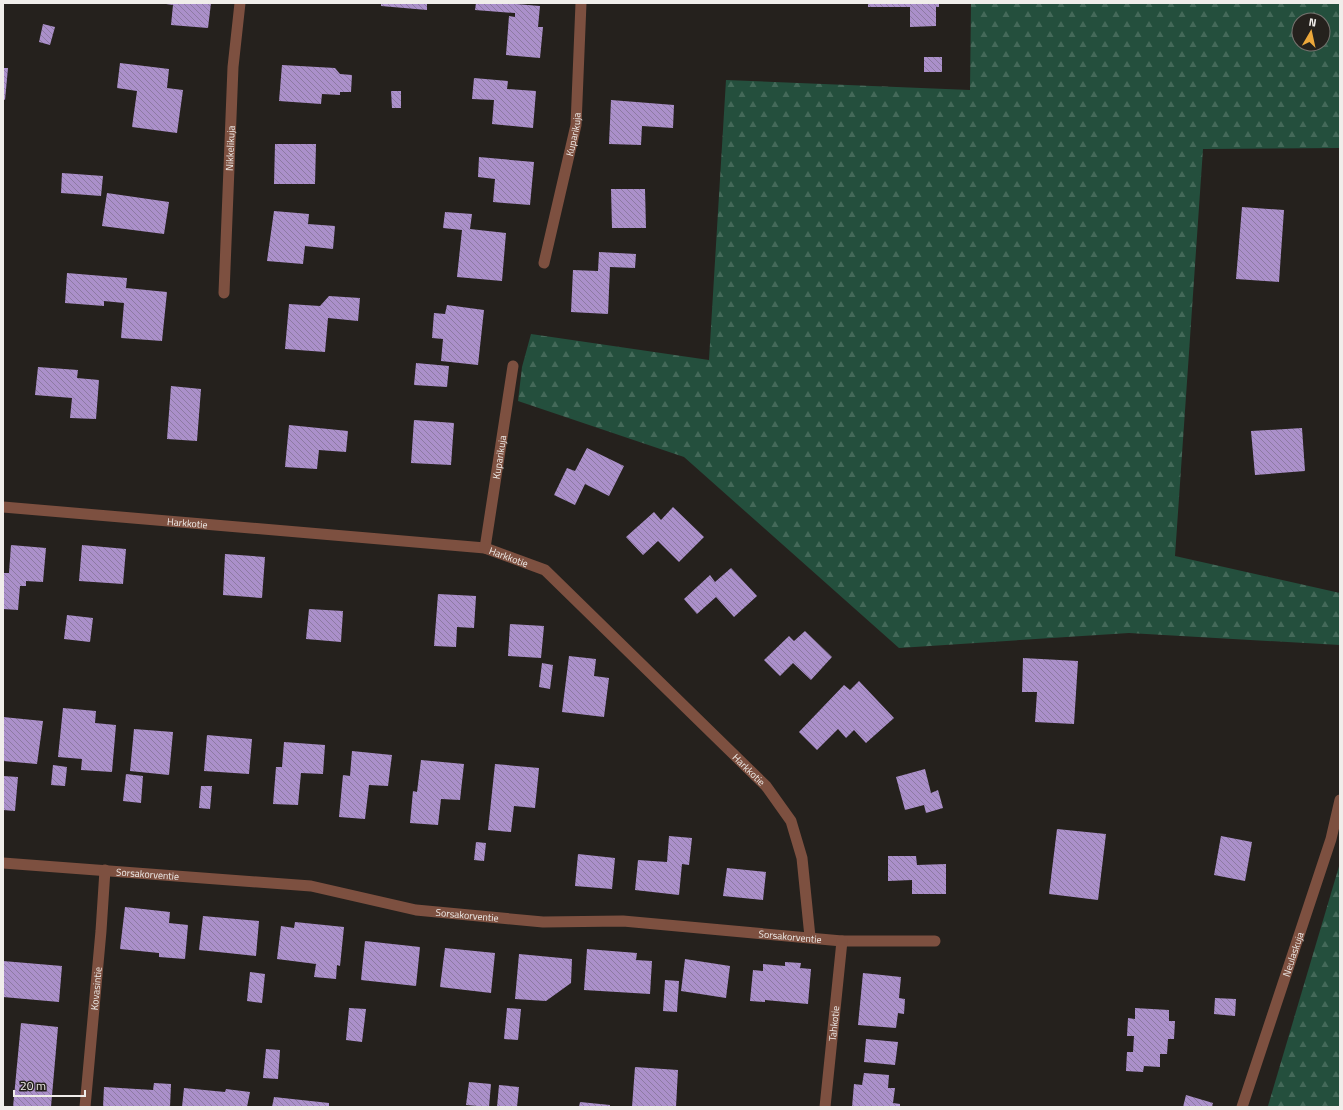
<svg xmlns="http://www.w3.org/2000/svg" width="1343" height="1110" font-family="'Titillium Web',sans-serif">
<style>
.forest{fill:url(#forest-firs);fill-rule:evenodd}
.building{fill:url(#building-back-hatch)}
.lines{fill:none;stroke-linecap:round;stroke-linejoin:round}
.minor{stroke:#7d5040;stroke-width:11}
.labels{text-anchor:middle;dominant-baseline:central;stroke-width:4;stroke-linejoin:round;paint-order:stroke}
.street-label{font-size:10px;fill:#f0edea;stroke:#25211d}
</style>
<defs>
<pattern id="forest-firs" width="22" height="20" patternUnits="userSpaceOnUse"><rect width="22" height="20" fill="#244f3d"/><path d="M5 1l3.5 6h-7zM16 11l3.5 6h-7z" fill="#446959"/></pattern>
<pattern id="building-back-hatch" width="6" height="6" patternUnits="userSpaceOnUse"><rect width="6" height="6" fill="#ab90ca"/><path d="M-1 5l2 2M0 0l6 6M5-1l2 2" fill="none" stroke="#8d7aa2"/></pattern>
</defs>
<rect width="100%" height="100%" fill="#25211d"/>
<g class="forest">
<path d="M971 3H1340V148L1203 149 1175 556 1340 593V645L1129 633 899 648 684 457 518 401 522 367 531 334 709 360 726 80 970 90ZM1299 20H1323V44H1299Z"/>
<polygon points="1340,863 1340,1107 1270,1107 1268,1106"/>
</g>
<g class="building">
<polygon points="166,3 211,3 208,28 171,25 173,5 166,4"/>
<polygon points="381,3 427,3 427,10 381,6"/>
<polygon points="476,3 516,3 516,4 540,6 538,27 543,27 540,58 506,55 509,16 515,17 515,13 475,10"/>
<polygon points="868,3 939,3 939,7 936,7 936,26 910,27 910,7 868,7"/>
<polygon points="43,24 55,27 50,45 39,42"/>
<rect x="924" y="57" width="18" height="15"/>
<polygon points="120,63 169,69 167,88 183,90 177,133 132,127 137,91 117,88"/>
<polygon points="282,65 335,68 340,74 352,75 351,92 340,92 340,95 322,94 321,104 279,101"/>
<polygon points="3,68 8,68 5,100 3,99"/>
<polygon points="474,78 508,81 507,89 536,91 533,128 492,124 494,100 472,99"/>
<polygon points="391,91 401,91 401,108 392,108"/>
<polygon points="611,100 674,105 673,128 642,126 641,145 609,144"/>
<polygon points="275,144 316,144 315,184 274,184"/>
<polygon points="479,157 534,162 530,205 493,202 495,179 478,177"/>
<polygon points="62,173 103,176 101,196 61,193"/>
<polygon points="611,189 645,189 646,228 612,228"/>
<polygon points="107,193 169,202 164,234 102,226"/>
<polygon points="1242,207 1284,210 1279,282 1236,279"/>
<polygon points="274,211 309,214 308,224 335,226 333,249 305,246 303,264 267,261"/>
<polygon points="445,212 472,214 470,229 506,233 502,281 457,277 462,230 443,228"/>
<polygon points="599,252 636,254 635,268 610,267 608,314 571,312 573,270 598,271"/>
<polygon points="67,273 127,278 126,288 167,292 162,341 121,338 124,303 104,301 104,306 65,303"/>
<polygon points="329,296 360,298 358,321 328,318 325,352 285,349 289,304 320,306"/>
<polygon points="447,305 484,310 478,365 441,361 443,339 432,338 434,313 445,314"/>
<polygon points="416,363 449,366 447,387 414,385"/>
<polygon points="38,367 78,370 77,378 99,380 96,419 70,418 72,398 35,395"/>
<polygon points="171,386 201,389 197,441 167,439"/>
<polygon points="414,420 454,423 451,465 411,463"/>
<polygon points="289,425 348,431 346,452 319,450 317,469 285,467"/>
<polygon points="1302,428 1305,471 1255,475 1251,431"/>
<polygon points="587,448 624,466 609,496 585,484 575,505 554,495 567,468 575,471"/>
<polygon points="673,507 704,537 679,562 658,541 643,555 626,537 654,512 661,520"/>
<polygon points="11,545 46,548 43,582 26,581 26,586 20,586 18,610 3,609 3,573 9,573"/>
<polygon points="82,545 126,549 123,584 79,581"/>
<polygon points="225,554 265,557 262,598 223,595"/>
<polygon points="731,568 757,596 734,617 716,597 697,614 684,599 710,575 715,582"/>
<polygon points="438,594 476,596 474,628 457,627 456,647 434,646"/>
<polygon points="309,609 343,611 341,642 306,639"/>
<polygon points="67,615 93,618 90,642 64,639"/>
<polygon points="510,624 544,626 541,658 508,656"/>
<polygon points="805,631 832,657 811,680 793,663 780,676 764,660 789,636 794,641"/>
<polygon points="569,656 596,659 594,676 609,678 604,717 562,712"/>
<polygon points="1023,658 1078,661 1074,724 1035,722 1037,692 1022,692"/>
<polygon points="542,663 553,665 550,689 539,687"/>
<polygon points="859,681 894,718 866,743 854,730 846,738 838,729 817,750 799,732 844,685 850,690"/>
<polygon points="63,708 96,711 95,723 116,725 112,772 81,770 82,759 58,757"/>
<polygon points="3,717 43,721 37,764 3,761"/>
<polygon points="134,729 173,732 169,775 130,771"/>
<polygon points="207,735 252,739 249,774 204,771"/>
<polygon points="284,742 325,745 323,774 301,773 298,805 273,804 276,767 282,767"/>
<polygon points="352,751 392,755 388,786 369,785 365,819 339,817 343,775 350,776"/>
<polygon points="421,760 464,764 460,800 441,799 438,825 410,823 413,791 417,792"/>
<polygon points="495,764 539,768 535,808 514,806 511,832 488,830"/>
<polygon points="53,765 67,767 65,786 51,785"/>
<polygon points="925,769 931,793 938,790 943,808 926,813 924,805 905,810 896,777"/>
<polygon points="126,774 143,776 141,803 123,801"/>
<polygon points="3,776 18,777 15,811 3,810"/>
<polygon points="201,786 212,786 210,809 199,808"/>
<polygon points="1057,829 1106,834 1098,900 1049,894"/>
<polygon points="669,836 692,838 689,865 682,864 679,895 635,890 638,860 667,862"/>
<polygon points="1221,836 1252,842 1245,881 1214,875"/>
<polygon points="476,842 486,843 484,861 474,860"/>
<polygon points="578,854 615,858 612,889 575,886"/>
<polygon points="888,856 916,856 917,865 946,864 946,894 912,894 912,880 888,881"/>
<polygon points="727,868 766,872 763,900 723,896"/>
<polygon points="125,907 170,912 169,923 188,925 185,959 159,957 159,953 120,949"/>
<polygon points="203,916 259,921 256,956 199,950"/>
<polygon points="295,922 344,927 340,966 337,965 336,979 314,977 316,964 277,959 281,926 294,928"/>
<polygon points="365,941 420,947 416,986 361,980"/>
<polygon points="445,948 495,953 491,993 440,987"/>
<polygon points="587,949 637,953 636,960 652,961 650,994 584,990"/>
<polygon points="519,954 572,959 571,983 546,1001 515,999"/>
<polygon points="685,959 730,966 726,998 681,991"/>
<polygon points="3,961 62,966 59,1002 3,997"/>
<polygon points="785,962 801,963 800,968 811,969 808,1004 765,1000 765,1002 750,1001 753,970 763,971 763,964 785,966"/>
<polygon points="250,972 265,974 262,1003 247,1001"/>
<polygon points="863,973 901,977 899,998 905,999 904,1014 898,1013 896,1028 858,1025"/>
<polygon points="665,980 679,981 677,1012 663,1011"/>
<polygon points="1215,998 1236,999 1235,1016 1214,1014"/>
<polygon points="349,1008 366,1009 362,1042 346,1040"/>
<polygon points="507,1008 521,1009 518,1040 504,1039"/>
<polygon points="1135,1008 1169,1010 1169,1021 1175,1021 1174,1039 1168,1039 1167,1054 1160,1054 1160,1067 1144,1066 1143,1072 1126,1071 1127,1052 1133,1052 1134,1036 1127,1036 1128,1018 1135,1019"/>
<polygon points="21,1023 58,1027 51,1107 13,1107"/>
<polygon points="866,1039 898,1042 895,1065 864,1062"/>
<polygon points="266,1049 280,1050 278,1079 263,1078"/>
<polygon points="635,1067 678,1070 676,1107 632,1107"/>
<polygon points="864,1073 889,1075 888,1088 895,1088 893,1103 900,1104 900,1107 852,1107 854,1084 862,1085"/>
<polygon points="469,1082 491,1084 489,1107 466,1105"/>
<polygon points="154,1083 171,1084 170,1107 103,1107 104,1087 153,1090"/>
<polygon points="499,1085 519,1087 517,1107 497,1107"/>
<polygon points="184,1088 225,1092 226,1089 250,1092 247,1107 182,1107"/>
<polygon points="1186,1095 1213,1103 1212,1107 1183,1107"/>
<polygon points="274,1097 329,1103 329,1107 272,1107"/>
<polygon points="580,1102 610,1105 610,1107 579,1107"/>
</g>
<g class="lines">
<g class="minor">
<path id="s1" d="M544 263 576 125 581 3"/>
<path id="s2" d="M224 293 233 67 240 3"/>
<path id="s3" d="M3 507 485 548 545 570 766 786 791 821 802 858 810 937"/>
<path id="s4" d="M485 548 513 366"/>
<path id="s5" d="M3 863 311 886 416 910 543 922 623 921 842 941H935"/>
<path id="s6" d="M85 1107 101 931 105 870"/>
<path id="s7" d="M825 1107 842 941"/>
<path id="s8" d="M1242 1107 1331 839 1340 800"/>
</g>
</g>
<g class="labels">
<g class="street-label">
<text stroke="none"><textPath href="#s1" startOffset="132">Kuparikuja</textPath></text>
<text stroke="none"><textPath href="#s2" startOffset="145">Nikkelikuja</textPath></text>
<text stroke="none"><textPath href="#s4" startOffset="92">Kuparikuja</textPath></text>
<text stroke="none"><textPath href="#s3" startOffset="185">Harkkotie</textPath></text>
<text stroke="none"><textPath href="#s3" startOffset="509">Harkkotie</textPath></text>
<text stroke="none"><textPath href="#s3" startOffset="833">Harkkotie</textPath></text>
<text stroke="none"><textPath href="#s5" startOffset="145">Sorsakorventie</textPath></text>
<text stroke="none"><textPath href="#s5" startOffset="468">Sorsakorventie</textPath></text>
<text stroke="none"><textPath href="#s5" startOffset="792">Sorsakorventie</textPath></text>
<text stroke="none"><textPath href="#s8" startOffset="161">Neulaskuja</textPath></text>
<text stroke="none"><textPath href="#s6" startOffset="119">Kovasintie</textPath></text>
<text stroke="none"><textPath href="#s7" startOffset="84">Tahkotie</textPath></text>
</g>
</g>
<rect width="1343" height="1110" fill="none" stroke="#f0edea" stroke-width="8"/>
<g transform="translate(1311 32) rotate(9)"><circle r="19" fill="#25211d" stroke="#76736f"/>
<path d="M0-3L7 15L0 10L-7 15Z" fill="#eda83b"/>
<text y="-6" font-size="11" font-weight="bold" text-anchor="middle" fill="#f0edea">N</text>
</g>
<path d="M14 1090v6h71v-6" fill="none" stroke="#f0edea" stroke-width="2"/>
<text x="20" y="1090" font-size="12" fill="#f0edea" stroke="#25211d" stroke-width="3" paint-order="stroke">20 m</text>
</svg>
